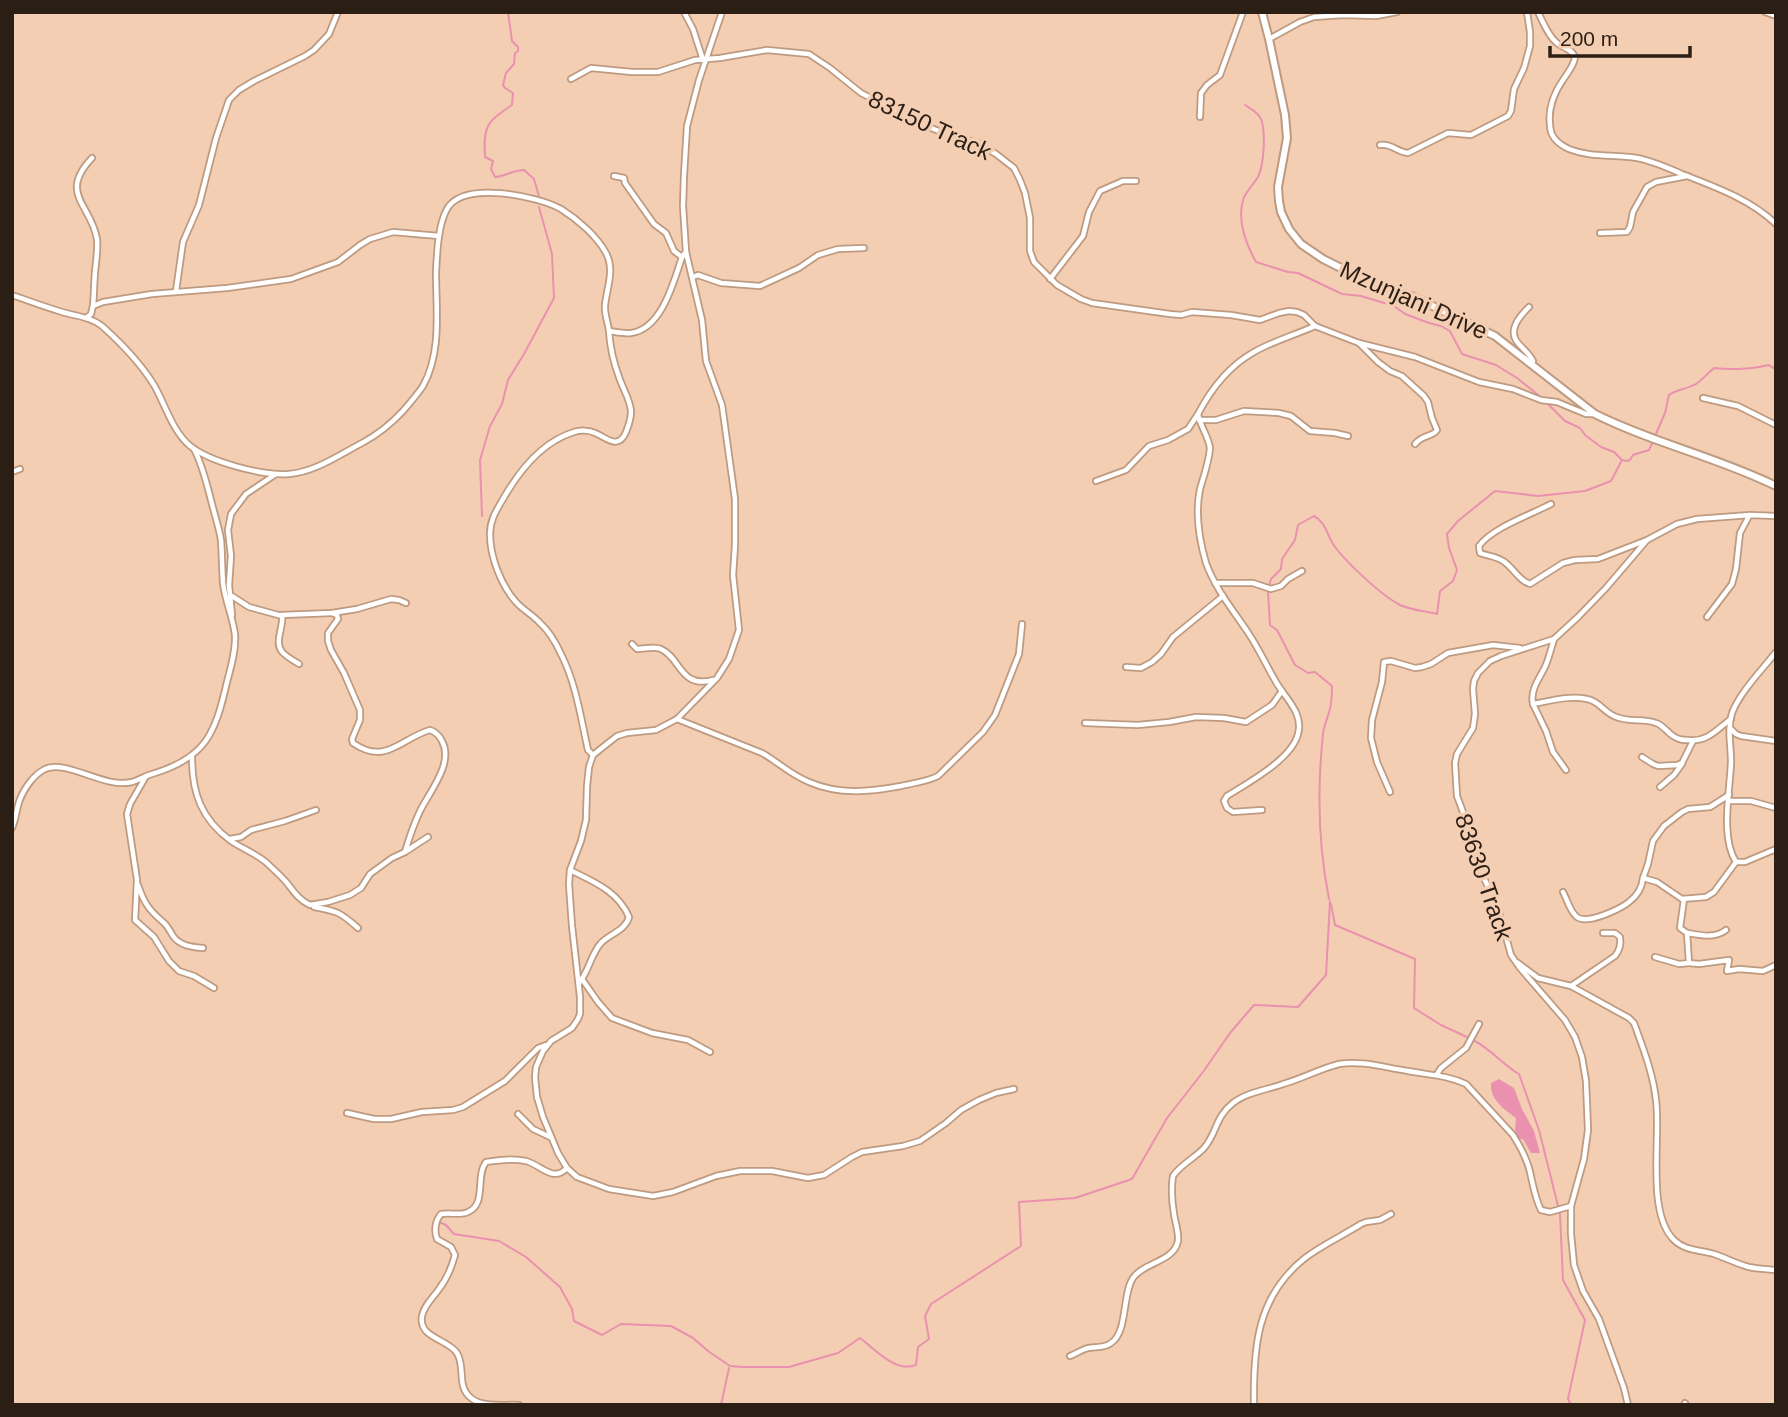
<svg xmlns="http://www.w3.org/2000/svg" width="1788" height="1417" font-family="Helvetica,sans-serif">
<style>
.water{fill:#e991ae}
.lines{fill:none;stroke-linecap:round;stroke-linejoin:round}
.stream{stroke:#e991ae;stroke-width:2}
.minor-casing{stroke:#bd9a80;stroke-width:8}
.major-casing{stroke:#bd9a80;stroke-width:10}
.minor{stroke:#fff;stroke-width:4.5}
.major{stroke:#fff;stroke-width:6}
.labels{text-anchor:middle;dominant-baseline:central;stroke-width:7;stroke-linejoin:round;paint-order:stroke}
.street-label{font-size:24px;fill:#2b1e14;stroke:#f4ceb3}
</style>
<rect width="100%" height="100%" fill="#f4ceb3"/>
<path class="water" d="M1499 1079 1514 1088 1522 1109 1534 1131 1540 1153H1531L1523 1139H1518L1515 1130 1516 1118C1504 1109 1490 1100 1491 1083Z"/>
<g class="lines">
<g class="stream">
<path d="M508 12 512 41 518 47V51L515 53 514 64 506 73 503 85 505 88 513 93 512 105C487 122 483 125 485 157L493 161 491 169 495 177C506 176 513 170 524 170L534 179 540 200"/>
<path d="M1245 105C1251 109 1258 112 1261 119 1266 132 1264 165 1258 177 1253 185 1245 192 1243 200 1237 221 1246 244 1256 262L1288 272 1298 273 1342 294 1361 296 1394 306 1405 314 1429 323 1441 326 1450 331 1462 354 1496 365 1517 378 1543 399"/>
<path d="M1547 403 1565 421 1580 428 1585 435 1601 447 1614 452 1622 460 1627 461 1630 460 1633 455 1649 450 1665 413 1669 395C1678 389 1687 389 1696 384 1703 379 1708 373 1714 368 1731 370 1753 369 1769 365L1773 368 1776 365"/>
<polyline points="482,516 480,460 490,426 502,404 508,380 524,354 554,298 552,254 539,207"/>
<path d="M1269 586 1271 579 1281 569 1282 559 1295 540 1298 525 1314 516C1326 522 1327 536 1335 547 1348 564 1381 595 1400 605 1411 610 1425 611 1437 614L1440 591 1453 581 1457 570 1449 548 1447 534 1458 521 1495 491 1538 496 1585 491 1611 481 1622 460"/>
<path d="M1268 591 1270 625 1277 630 1295 665 1308 673 1315 672 1332 686C1332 692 1332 697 1331 703 1330 714 1324 723 1323 734 1317 790 1318 844 1329 899"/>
<polyline points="1331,904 1335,925 1415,959 1414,1008 1441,1025 1469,1038"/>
<path d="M1473 1040C1491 1049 1502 1064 1519 1074L1539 1130 1558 1206"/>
<polyline points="1560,1214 1563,1280 1585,1320 1568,1399 1571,1405"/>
<path d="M439 1222 446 1225 454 1234 499 1241 526 1257 560 1287 572 1309 574 1321 602 1335 621 1324 671 1326 693 1338 708 1351 730 1366 742 1367H789L838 1353 860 1338C875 1349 895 1373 916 1365L918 1347 929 1339 925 1316 931 1304 1021 1246 1019 1202 1075 1198 1132 1179 1167 1118 1203 1072 1230 1033 1254 1005 1298 1007 1326 975 1330 901"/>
<polyline points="721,1405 729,1368"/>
</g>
<g class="minor-casing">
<g id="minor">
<polyline points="684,12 693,29 703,60"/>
<polyline points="722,12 699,80 687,126 684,175 683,206 686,252 702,320 706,361 722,405 735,499 735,545 733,575 739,630 729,659 717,678 677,719 656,730 627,733 617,736 593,755 589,767 587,786 586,820 581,841 570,870 569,884 572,926 580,997 580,1014 578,1019 572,1028 551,1041 543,1051 536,1067 535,1077 537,1097 543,1117 558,1153 567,1168 577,1177 609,1189 653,1196 673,1192 716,1176 740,1171 772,1171 808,1178 824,1175 852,1157 862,1152 903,1146 920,1141 946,1123 961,1110 979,1100 996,1093 1014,1089"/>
<path d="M1538 12C1543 22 1548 36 1557 43 1564 49 1571 48 1575 57 1574 66 1568 72 1563 80 1554 93 1548 109 1550 125 1550 137 1558 144 1569 149 1591 158 1614 154 1637 158 1653 161 1668 168 1682 174 1715 187 1750 199 1776 224"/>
<polyline points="1765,12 1776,16"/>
<polyline points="1269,39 1300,22 1314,17 1343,15 1376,16 1397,12"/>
<polyline points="571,79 591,68 632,72 658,72 695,60 720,58 767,50 809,54 830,68 861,93 926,126 949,135 978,143 996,154 1014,168 1020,180 1025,193 1030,218 1030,251 1034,262 1057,285 1081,299 1092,303 1170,314 1181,315 1192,312 1231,315 1260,320 1279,313 1289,311 1297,312 1304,315 1315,326 1359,343 1415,357 1479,382 1513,389 1541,400 1557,402 1586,414 1593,414"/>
<polyline points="1200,117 1201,93 1207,85 1220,75 1243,12"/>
<path d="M1380 145C1391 143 1397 152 1408 153L1448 133 1471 135 1508 116 1511 111 1514 89 1524 68 1530 46V32L1527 12"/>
<path d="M92 158C58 194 91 204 97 239 98 250 96 261 95 272 94 284 94 295 93 306"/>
<polyline points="614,176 624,178 625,183 654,224 666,233 674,251 682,257"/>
<polyline points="1600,233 1627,232 1630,227 1633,212 1647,187 1656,182 1687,176"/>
<polyline points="693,277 698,275 721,283 760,286 799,268 818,255 838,249 864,248"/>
<polyline points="1050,279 1083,236 1089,212 1100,191 1123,181 1136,181"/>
<polyline points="176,291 183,242 199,205 216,138 229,100 239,90 254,81 305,56 314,50 329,34 338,12"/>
<path d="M12 295C29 301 45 307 62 312 75 316 91 317 102 326 121 343 141 364 154 385 165 404 172 430 189 445 209 462 263 476 289 474 315 472 339 455 362 443 377 435 391 424 403 411 410 403 417 395 423 386 442 352 436 309 436 272 437 253 438 225 447 209 463 180 537 196 561 209 577 219 597 236 606 253 615 270 607 287 605 305 604 314 608 322 609 331 616 332 624 334 631 333 662 329 674 281 682 257L686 252"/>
<path d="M1529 307C1520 316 1507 330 1518 343 1523 349 1529 353 1533 361L1531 364"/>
<polyline points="86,318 91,314 93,306 103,302 152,294 227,288 291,279 338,262 360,245 370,239 393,232 439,236"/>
<path d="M1359 343 1378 362 1390 371 1402 376 1424 396 1428 402 1432 418 1437 430C1433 437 1423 434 1415 444"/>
<polyline points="1703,398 1738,406 1776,425"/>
<path d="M1198 414C1211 389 1229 366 1254 352 1273 341 1295 335 1315 326"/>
<polyline points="1199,420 1216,420 1244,411 1279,413 1291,416 1310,431 1335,433 1348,436"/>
<polyline points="12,472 20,469"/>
<path d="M1096 481 1126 470 1149 446 1168 440 1188 429 1198 414C1200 426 1208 435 1210 448 1209 462 1204 475 1200 489 1195 513 1199 539 1206 563 1215 588 1232 609 1247 631 1258 647 1266 665 1276 682 1285 698 1304 713 1298 734 1292 759 1248 783 1227 796L1224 801 1227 808 1233 812 1262 810"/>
<path d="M1551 504C1530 515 1492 528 1479 546L1480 553C1487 556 1496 556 1503 561 1513 567 1519 581 1530 584L1563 563 1575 560 1598 559 1647 540"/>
<polyline points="1215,583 1253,583 1271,589 1281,586 1288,579 1302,571"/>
<path d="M232 596 249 607 282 616C283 622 281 626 280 633 275 652 285 655 299 664"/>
<path d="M332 613 337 615 338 619 328 633V641L331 650 344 673 360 710V720L352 739 353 743C386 766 401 738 430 730 436 732 439 735 442 741 454 763 430 791 420 811 414 824 409 838 405 852"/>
<polyline points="232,615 229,585 231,556 228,530 231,514 246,494 276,474"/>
<polyline points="281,615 332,613 357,609 391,599 399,600 406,603"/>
<polyline points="1707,617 1732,584 1736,569 1740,533 1749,516"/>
<path d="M1554 639C1551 649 1549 658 1545 667 1539 679 1530 690 1533 704 1550 701 1569 695 1587 699 1599 701 1603 711 1614 716 1628 723 1642 718 1656 723 1663 725 1668 733 1673 736 1679 740 1683 740 1689 740 1708 742 1717 729 1731 719"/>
<path d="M632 644 637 649C645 649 654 646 661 649 681 658 680 689 713 680"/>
<path d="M1776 652C1762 670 1740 692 1732 713 1727 729 1731 745 1731 762 1730 791 1720 837 1736 862H1745L1776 849"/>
<polyline points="1126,667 1141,668 1152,662 1161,654 1173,637 1223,596"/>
<polyline points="1533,704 1546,731 1553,752 1566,770"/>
<path d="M677 719 762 753C778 762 791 775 809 782 839 795 869 792 901 786 913 783 926 782 938 776L983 732 995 715 1019 654 1022 624"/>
<polyline points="1085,723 1138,725 1169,722 1196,717 1224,718 1246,722 1272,705 1282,691"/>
<polyline points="1730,728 1736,734 1741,736 1776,741"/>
<path d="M593 755 588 750C581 719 576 683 561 654 556 643 549 631 540 623 533 615 523 610 516 602 501 585 490 557 490 534 490 520 496 511 503 499 519 471 541 442 574 432 580 430 589 430 595 433 606 437 618 451 626 432 628 427 631 418 631 412 631 401 622 387 619 377 613 361 610 347 609 331"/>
<path d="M192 757C192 793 201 819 231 841 243 849 257 854 268 864 274 870 281 876 287 883 294 892 299 900 310 905L328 902 350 895 361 888 370 874 392 858 405 852 428 837"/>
<polyline points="1642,757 1653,764 1658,766 1677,765 1682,763 1693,741"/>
<polyline points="145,778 130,804 127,814 137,880 135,920 154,937 169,961 179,971 194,976 214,988"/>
<polyline points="1660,787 1674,775 1682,764"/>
<polyline points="1390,792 1377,762 1371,738 1372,720 1382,682 1384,662 1391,661 1415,668 1422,667 1431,664 1448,653 1493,645 1520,648"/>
<polyline points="1729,795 1710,807 1688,809 1682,812 1664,826 1653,841 1648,864 1643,878 1657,882 1682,899 1706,897 1714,892 1736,862"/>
<polyline points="1729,801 1751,801 1776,808"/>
<path d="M12 828C16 819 16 811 19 802 23 790 33 775 45 769 67 759 104 789 132 782 139 780 145 776 152 774 206 758 215 734 227 682 231 667 236 650 235 635 233 617 225 601 223 583 222 569 222 554 221 540 219 528 215 516 212 504 207 485 203 466 194 449"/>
<polyline points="230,839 241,837 251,830 285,821 316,810"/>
<path d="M570 870C594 882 618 891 629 917 626 930 610 934 601 943 591 954 589 971 579 983"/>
<path d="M138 885C144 903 149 910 163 922 167 925 170 931 173 936 180 946 192 947 203 948"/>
<path d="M1563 892C1567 899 1570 912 1577 917 1587 925 1620 909 1629 902 1637 896 1642 888 1643 878"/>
<path d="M314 907C337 911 340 912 358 928"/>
<path d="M1687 933C1700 935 1714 939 1726 930"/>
<polyline points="1655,957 1679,964 1689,963 1687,933 1680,928 1684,899"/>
<path d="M1518 963 1538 978 1571 986 1629 1018 1634 1023C1643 1048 1653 1073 1656 1100 1661 1136 1646 1213 1674 1240 1685 1251 1701 1250 1714 1254 1726 1258 1737 1264 1749 1267 1758 1269 1767 1269 1776 1270"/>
<polyline points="1689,963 1699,964 1729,960 1727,971 1739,969 1763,971 1776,965"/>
<polyline points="582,979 598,1002 612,1018 652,1033 688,1040 710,1052"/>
<path d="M1571 986 1615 956C1620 950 1621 944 1620 937L1615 933H1603"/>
<polyline points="1437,1074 1441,1068 1466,1048 1479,1024"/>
<polyline points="347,1113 374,1119 391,1119 422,1112 453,1110 463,1107 505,1081 538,1048 546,1045"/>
<polyline points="518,1114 533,1129 550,1137"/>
<path d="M1070 1356C1075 1354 1080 1351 1085 1349 1093 1346 1104 1349 1111 1343 1128 1332 1122 1294 1133 1278 1144 1262 1174 1262 1178 1241 1179 1232 1175 1222 1174 1214 1172 1202 1171 1188 1173 1176 1181 1164 1195 1158 1204 1148 1217 1133 1215 1117 1233 1103 1247 1092 1267 1090 1283 1084 1301 1079 1322 1068 1339 1064 1362 1060 1386 1068 1408 1071 1428 1075 1447 1075 1466 1084L1513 1135C1520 1146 1527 1159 1530 1172 1533 1185 1535 1198 1541 1210L1550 1212 1571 1206"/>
<path d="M519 1405C505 1404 483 1408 471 1398 456 1386 466 1368 457 1353 448 1339 418 1338 422 1316 424 1305 433 1298 439 1289 446 1280 452 1266 455 1255L451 1247 437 1239C434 1231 435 1221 441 1214 449 1212 460 1216 468 1212 487 1204 475 1176 486 1162 499 1160 513 1158 526 1161 541 1165 553 1183 567 1168"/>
<path d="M1254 1405C1253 1347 1257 1296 1305 1258 1322 1245 1342 1236 1361 1224L1366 1222 1380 1220 1391 1214"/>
<polyline points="1628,1405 1624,1388 1599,1319 1583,1291 1574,1265 1571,1234 1571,1206 1584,1159 1588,1130 1586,1081 1582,1057 1575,1037 1565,1020 1520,968 1511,955 1499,912 1484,878 1473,839 1457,796 1455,763 1457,754 1473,728 1475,714 1473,689 1474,681 1478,673 1490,661 1501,656 1554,639 1578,617 1606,588 1647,540 1677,524 1697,519 1750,515 1776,516"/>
<polyline points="1684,1405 1685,1403"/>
</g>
</g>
<g class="major-casing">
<path id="major" d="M1262 12 1269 39 1285 115 1287 138 1278 187 1279 201 1281 212 1289 229 1301 244 1323 259 1351 273 1414 297 1495 336 1595 414C1653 443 1717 457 1776 486"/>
</g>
<use href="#minor" class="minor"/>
<use href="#major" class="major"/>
</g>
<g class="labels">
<g class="street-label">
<text transform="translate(930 125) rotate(25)">83150 Track</text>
<text transform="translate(1414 300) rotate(24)">Mzunjani Drive</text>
<text transform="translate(1484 877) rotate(71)">83630 Track</text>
</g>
</g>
<rect width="1788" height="1417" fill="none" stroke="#2b1e14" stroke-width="28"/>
<path d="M1550 46v10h140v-10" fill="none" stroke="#2b1e14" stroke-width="3.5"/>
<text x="1560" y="46" font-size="21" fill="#2b1e14" stroke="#f4ceb3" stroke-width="5" paint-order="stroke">200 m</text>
</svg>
